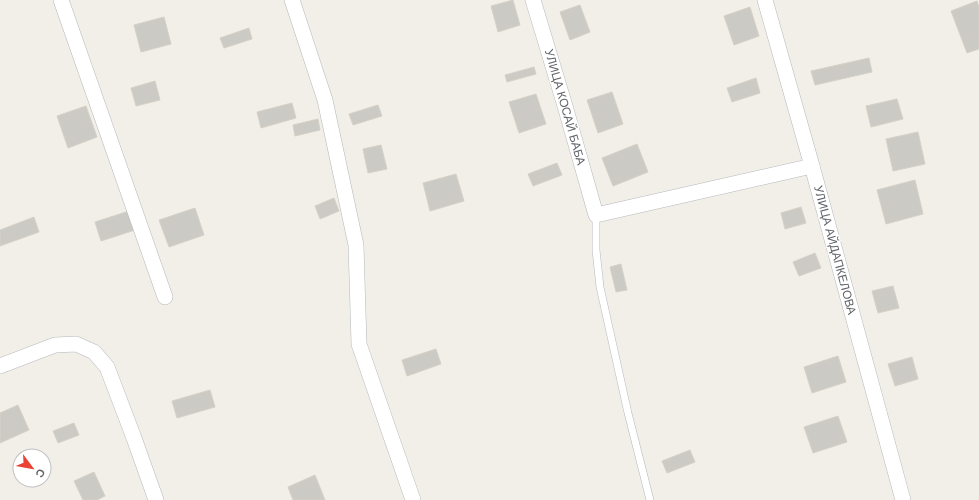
<svg xmlns="http://www.w3.org/2000/svg" width="979" height="500" font-family="Helvetica,sans-serif">
<style>
.building{fill:#cccac5;stroke:#d6d1c6}
.lines{fill:none;stroke-linecap:round;stroke-linejoin:round}
.service-casing{stroke:#b5b8bc;stroke-width:8}
.minor-casing{stroke:#b5b8bc;stroke-width:16}
.service{stroke:#fff;stroke-width:7}
.minor{stroke:#fff;stroke-width:15}
.labels{text-anchor:middle;dominant-baseline:central;stroke-width:3;stroke-linejoin:round;paint-order:stroke}
.street-label{font-size:12px;fill:#5f6368;stroke:#fff}
</style>
<rect width="100%" height="100%" fill="#f1efe8"/>
<g class="building">
<polygon points="513,0 520,25 498,32 491,6"/>
<polygon points="977,1 979,7 979,49 967,53 951,11"/>
<polygon points="580,5 590,32 570,40 560,12"/>
<polygon points="750,7 759,36 734,45 724,16"/>
<polygon points="164,17 171,44 141,52 134,25"/>
<polygon points="249,28 252,39 224,48 220,38"/>
<polygon points="869,58 872,72 815,85 811,71"/>
<polygon points="534,67 536,74 507,82 505,75"/>
<polygon points="756,78 760,93 732,102 727,88"/>
<polygon points="155,81 160,100 136,106 131,88"/>
<polygon points="612,92 623,124 598,133 587,100"/>
<polygon points="536,94 546,124 519,133 509,102"/>
<polygon points="897,99 903,119 871,127 866,106"/>
<polygon points="292,103 296,118 261,128 257,112"/>
<polygon points="378,105 382,116 353,125 349,114"/>
<polygon points="86,106 97,137 68,148 57,116"/>
<polygon points="318,119 320,130 295,136 293,125"/>
<polygon points="918,132 925,164 893,171 886,139"/>
<polygon points="637,144 648,172 613,186 602,158"/>
<polygon points="381,145 387,169 368,173 363,149"/>
<polygon points="557,163 562,175 533,186 528,174"/>
<polygon points="456,174 464,201 430,211 423,183"/>
<polygon points="915,180 923,214 886,224 877,190"/>
<polygon points="334,198 339,211 320,219 315,206"/>
<polygon points="801,207 806,223 785,229 781,213"/>
<polygon points="195,208 204,235 169,247 159,220"/>
<polygon points="129,211 135,230 101,241 95,222"/>
<polygon points="34,217 39,232 0,246 0,230"/>
<polygon points="815,253 821,268 799,276 793,262"/>
<polygon points="621,264 627,290 616,292 610,267"/>
<polygon points="893,286 899,308 878,313 872,291"/>
<polygon points="436,349 441,364 407,376 402,360"/>
<polygon points="838,356 846,382 812,393 804,367"/>
<polygon points="912,357 918,379 895,386 888,364"/>
<polygon points="210,390 215,407 177,418 172,401"/>
<polygon points="18,405 29,430 0,443 0,413"/>
<polygon points="838,416 847,442 813,453 804,427"/>
<polygon points="74,423 79,435 58,443 53,431"/>
<polygon points="690,450 695,462 667,473 662,461"/>
<polygon points="94,472 105,496 97,500 83,500 74,481"/>
<polygon points="315,475 325,500 293,500 288,487"/>
</g>
<g class="lines">
<g class="service-casing">
<polyline id="service" points="596,215 596,250 600,287 628,413 650,500"/>
</g>
<g class="minor-casing">
<g id="minor">
<polyline points="61,0 165,297"/>
<polyline points="292,0 325,100 356,245 359,344 413,500"/>
<polyline points="533,0 565,106 596,215 812,166"/>
<polyline points="765,0 812,166 903,500"/>
<polyline points="0,366 55,345 76,344 94,352 107,367 134,438 156,500"/>
</g>
</g>
<use href="#service" class="service"/>
<use href="#minor" class="minor"/>
</g>
<g class="labels">
<g class="street-label">
<text transform="translate(565 107) rotate(74)">УЛИЦА КОСАЙ БАБА</text>
<text transform="translate(835 250) rotate(75)">УЛИЦА АЙДАПКЕЛОВА</text>
</g>
</g>
<g transform="translate(32 468) rotate(122)"><circle r="19" fill="#ffffff" stroke="#bfc1c3"/>
<path d="M0-3L7 15L0 10L-7 15Z" fill="#ea4335"/>
<text y="-6" font-size="11" font-weight="bold" text-anchor="middle" fill="#5f6368">С</text>
</g>
</svg>
